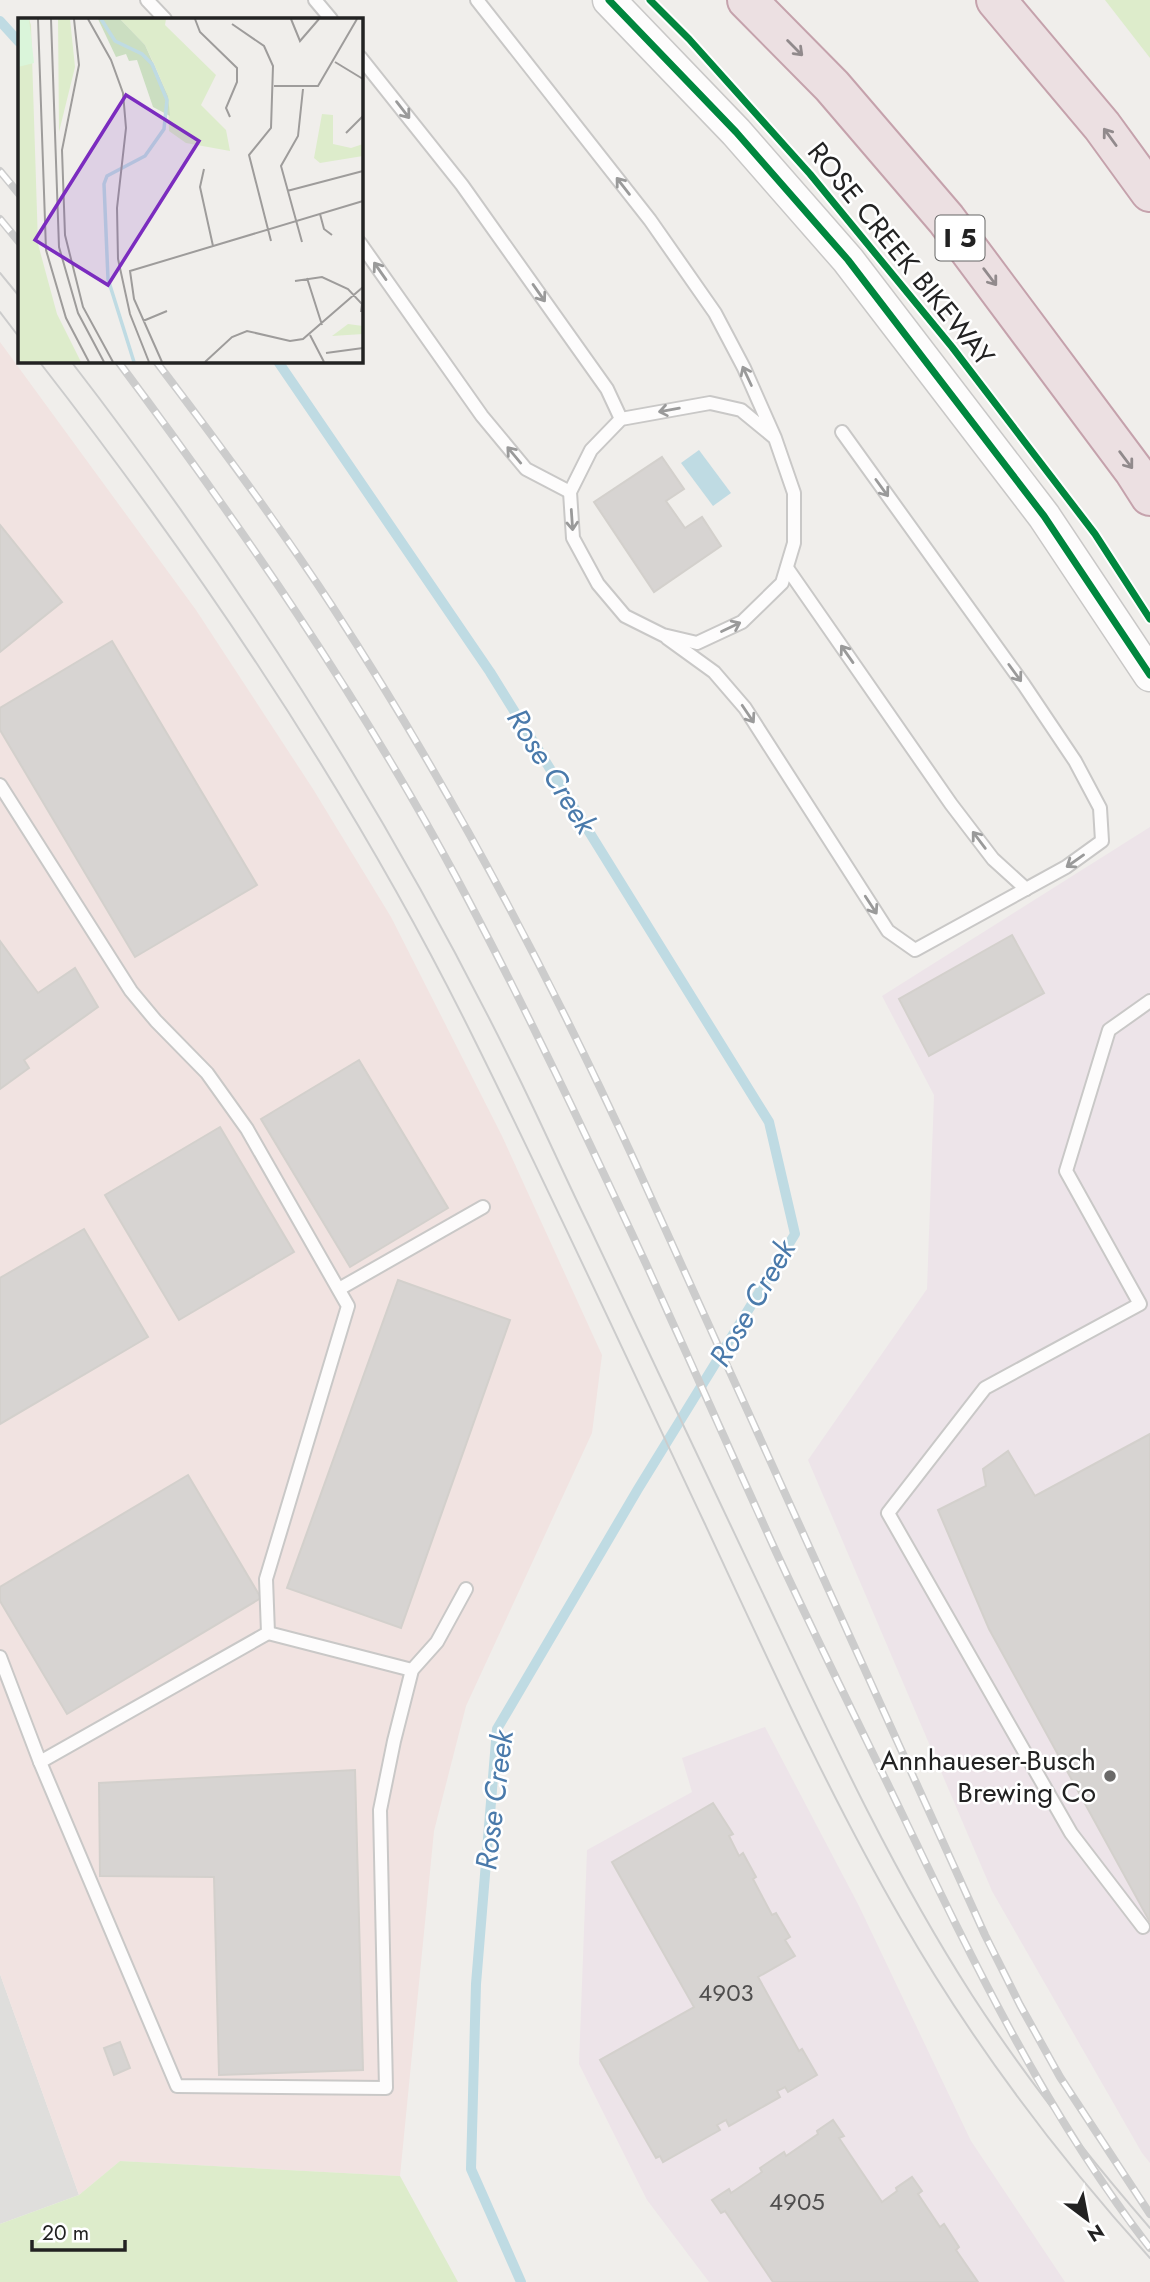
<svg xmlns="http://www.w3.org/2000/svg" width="1150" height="2282" font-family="Jost,sans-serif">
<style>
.residential{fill:#dfdedc}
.commercial{fill:#f1e3e1}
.industrial{fill:#ede4e9}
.grass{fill:#ddeccb}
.water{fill:#bfdbe3}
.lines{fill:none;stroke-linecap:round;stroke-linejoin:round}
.stream{stroke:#bfdbe3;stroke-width:10}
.building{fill:#d7d4d2;stroke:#d3d0cc;stroke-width:2}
.service-casing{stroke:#c9c8c7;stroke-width:16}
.tertiary-casing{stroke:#c9c8c7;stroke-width:35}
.motorway-casing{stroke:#c5a2ac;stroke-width:42}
.service{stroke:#fdfcfc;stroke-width:12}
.tertiary{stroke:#fdfcfc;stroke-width:32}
.motorway{stroke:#ece0e2;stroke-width:38}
.tram{stroke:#ccc;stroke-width:2}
.rail-casing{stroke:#ccc;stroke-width:8}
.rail{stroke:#fff;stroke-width:5;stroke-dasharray:16;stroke-linecap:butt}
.cycleway-casing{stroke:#fff;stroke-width:11}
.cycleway{stroke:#00873e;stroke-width:7}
.oneway{stroke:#918a8c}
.oneway2{stroke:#9a9a9a}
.poi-dot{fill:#6a6968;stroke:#fff;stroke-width:2.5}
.labels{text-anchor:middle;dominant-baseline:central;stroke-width:5;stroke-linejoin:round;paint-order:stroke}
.number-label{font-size:24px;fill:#4f4e4e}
.shield{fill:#fff;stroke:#646464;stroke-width:2}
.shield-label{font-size:26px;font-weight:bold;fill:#222}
.street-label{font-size:28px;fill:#222;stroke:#fff}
.poi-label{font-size:28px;fill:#222;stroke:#fff;text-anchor:end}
.water-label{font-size:30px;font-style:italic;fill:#4a7aab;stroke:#fff}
.inset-river{fill:none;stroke:#bfdbe3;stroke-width:3.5}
.inset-road{fill:none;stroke:#9e9c9b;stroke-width:2}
.view{fill:#7b2cbf;fill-opacity:0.15;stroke:#7b2cbf;stroke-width:3.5}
.inset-edge{fill:none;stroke:#222;stroke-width:3.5}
</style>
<rect width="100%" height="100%" fill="#f0eeeb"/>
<polygon class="residential" points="0,1974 79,2195 0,2224"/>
<polygon class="commercial" points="0,342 196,610 313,789 391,917 502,1136 602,1355 592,1433 466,1706 434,1831 400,2176 120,2161 79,2195 0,1974"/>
<g class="industrial">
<polygon points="1150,827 1150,2163 1142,2153 992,1891 808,1460 927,1289 934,1095 882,996"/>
<polygon points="765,1727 859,1906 971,2141 1065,2282 709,2282 647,2200 579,2064 587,1850 692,1792 682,1758"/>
</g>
<g class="grass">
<polygon points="1105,0 1150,0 1150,58"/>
<polygon points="120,2161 400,2176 458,2282 0,2282 0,2224 79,2195"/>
</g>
<polygon class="water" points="699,450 731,493 713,506 681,463"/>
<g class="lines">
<g class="stream">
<polyline points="0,21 19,42"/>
<polyline points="277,360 490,672 769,1122 795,1234 638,1489 497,1729 476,1984 471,2169 521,2282"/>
</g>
</g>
<g class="building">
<polygon points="662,457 684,489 666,501 685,528 702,517 721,546 654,592 594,502"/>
<polygon points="0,525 62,602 0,652"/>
<polygon points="112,641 257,885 135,957 0,730 0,708"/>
<polygon points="1012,935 1044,993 929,1056 899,999"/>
<polygon points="0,941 38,993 75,968 98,1007 24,1060 29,1068 0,1089"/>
<polygon points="359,1060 448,1208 350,1267 261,1119"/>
<polygon points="220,1127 294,1252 179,1320 105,1195"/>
<polygon points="84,1229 148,1337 0,1424 0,1278"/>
<polygon points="398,1280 510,1320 401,1628 287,1588"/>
<polygon points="1150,1434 1150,1922 989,1629 938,1510 986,1486 983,1469 1008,1451 1035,1496"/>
<polygon points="188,1475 261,1598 67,1714 0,1601 0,1587"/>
<polygon points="355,1770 363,2070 219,2075 214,1877 100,1876 99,1783"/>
<polygon points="713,1803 733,1834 729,1836 739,1856 743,1853 756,1877 753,1879 772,1915 776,1913 790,1937 785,1940 795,1956 758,1977 799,2051 802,2049 817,2075 788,2092 785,2087 777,2091 780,2097 729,2126 726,2120 717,2125 720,2130 663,2162 660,2156 656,2158 600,2060 694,2007 612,1862"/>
<polygon points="120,2042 130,2068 114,2075 104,2048"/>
<polygon points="833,2120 844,2136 839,2138 882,2202 897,2191 896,2188 912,2177 922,2191 918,2194 940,2227 944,2224 959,2247 956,2250 978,2282 773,2282 725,2211 721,2213 712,2200 729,2189 731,2193 762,2172 760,2168 784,2152 786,2156 818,2134 817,2131"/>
</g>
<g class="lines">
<g class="service-casing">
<g id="service">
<polyline points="147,0 165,19"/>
<polyline points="315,0 331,19"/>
<polyline points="477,0 650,220 715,313 744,368 775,438 794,493 794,543 782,583 742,622 697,643 663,635 625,616 598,584 573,538 570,492 591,450 621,419 710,403 741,410 775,438"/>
<polyline points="360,57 462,185 607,389 621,419"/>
<polyline points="360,243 482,416 526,469 570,492"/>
<polyline points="787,568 951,804 993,859 1026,889"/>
<polyline points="667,638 714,672 745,708 888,931 915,950 1066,867 1102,841 1100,808 1075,761 1024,685 842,432"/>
<polyline points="0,785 131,991 156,1021 207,1073 247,1129 348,1306 266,1579 268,1633 40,1762 177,2086 386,2088 380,1810 394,1741 412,1670 437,1642 466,1589"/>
<polyline points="339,1289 483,1207"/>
<polyline points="268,1633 412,1670"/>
<polyline points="0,1657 40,1762"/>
<polyline points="1143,1927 1071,1833 888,1513 985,1388 1140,1304 1066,1171 1109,1030 1150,1001"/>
</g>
</g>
<g class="tertiary-casing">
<polyline id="tertiary" points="609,0 736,132 848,260 1044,516 1150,675"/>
</g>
<g class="motorway-casing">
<g id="motorway">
<polyline points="747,0 832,86 946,219 1134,471 1150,496"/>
<polyline points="996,0 1102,126 1150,192"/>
</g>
</g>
<use href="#service" class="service"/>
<use href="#tertiary" class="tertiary"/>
<use href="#motorway" class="motorway"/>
<g class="tram">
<polyline points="0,273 19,296"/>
<polyline points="0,312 19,337"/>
<path d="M38 360C204 573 356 799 475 1041 554 1200 628 1361 704 1522 766 1655 827 1791 901 1919 971 2041 1056 2154 1150 2258"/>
<path d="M70 360C243 584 395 824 519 1078 543 1127 565 1177 589 1226 648 1351 707 1475 766 1600 829 1734 891 1869 972 1995 1025 2077 1086 2154 1150 2228"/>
</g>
<g class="rail-casing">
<g id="rail">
<polyline points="0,171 19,194"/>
<polyline points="0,219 19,242"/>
<path d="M117 360C241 526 358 695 456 877 524 1004 586 1135 647 1266 689 1358 730 1451 772 1543 811 1628 853 1712 894 1797 969 1953 1043 2110 1150 2248"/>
<path d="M155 360C216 440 277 522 332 606 447 782 546 969 634 1160L985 1935 1020 2005 1060 2077 1150 2214"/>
</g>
</g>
<use href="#rail" class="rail"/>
<g class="cycleway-casing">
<g id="cycleway">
<polyline points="609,0 736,132 848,260 1044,516 1150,675"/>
<polyline points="650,0 689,39 810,174 952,347 1095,534 1150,619"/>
</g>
</g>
<use href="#cycleway" class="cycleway"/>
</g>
<defs><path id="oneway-shaft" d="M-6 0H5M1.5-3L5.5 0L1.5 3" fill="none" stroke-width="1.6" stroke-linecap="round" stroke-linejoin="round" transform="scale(1.75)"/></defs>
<g class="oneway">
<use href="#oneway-shaft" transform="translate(795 48) rotate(45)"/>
<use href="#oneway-shaft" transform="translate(1110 137) rotate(-126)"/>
<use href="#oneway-shaft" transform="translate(990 277) rotate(53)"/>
<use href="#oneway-shaft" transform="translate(1126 460) rotate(53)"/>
</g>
<g class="oneway2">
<use href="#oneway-shaft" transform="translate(403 110) rotate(52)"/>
<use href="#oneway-shaft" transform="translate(623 186) rotate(-128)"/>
<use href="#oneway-shaft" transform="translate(380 271) rotate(-125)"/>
<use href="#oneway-shaft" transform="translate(539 293) rotate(55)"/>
<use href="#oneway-shaft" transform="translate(747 376) rotate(-115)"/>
<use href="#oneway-shaft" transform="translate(669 410) rotate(170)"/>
<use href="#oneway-shaft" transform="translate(514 455) rotate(-130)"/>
<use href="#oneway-shaft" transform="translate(882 488) rotate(54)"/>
<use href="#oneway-shaft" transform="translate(572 520) rotate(86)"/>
<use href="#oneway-shaft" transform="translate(731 627) rotate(-25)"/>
<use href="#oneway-shaft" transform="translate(847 654) rotate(-125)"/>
<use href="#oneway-shaft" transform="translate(1015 673) rotate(54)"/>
<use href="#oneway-shaft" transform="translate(748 714) rotate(56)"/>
<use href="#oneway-shaft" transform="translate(979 840) rotate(-127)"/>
<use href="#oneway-shaft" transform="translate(1075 861) rotate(145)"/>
<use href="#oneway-shaft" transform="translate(871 905) rotate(57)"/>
</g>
<circle class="poi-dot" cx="1110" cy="1776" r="7"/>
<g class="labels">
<g class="number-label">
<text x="726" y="1992">4903</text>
<text x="797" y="2201">4905</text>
</g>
<rect class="shield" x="935.5" y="215.5" width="49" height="45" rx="5"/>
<g class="shield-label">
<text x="960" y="238">I 5</text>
</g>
<g class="street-label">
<text transform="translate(901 254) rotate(51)">ROSE CREEK BIKEWAY</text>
</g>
<g class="poi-label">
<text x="1096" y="1760">Annhaueser-Busch<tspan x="1096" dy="32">Brewing Co</tspan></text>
</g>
<g class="water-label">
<text transform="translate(552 771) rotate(58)">Rose Creek</text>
<text transform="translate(752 1303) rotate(-60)">Rose Creek</text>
<text transform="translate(494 1800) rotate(-83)">Rose Creek</text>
</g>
</g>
<g transform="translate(18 18)">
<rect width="345" height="345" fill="#f0eeeb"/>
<path d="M0 1H11L13 7 20 226 39 296 63 344H0ZM40 1H52L57 49 41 114ZM102 1H148L147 7 198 57 183 87 208 112 212 133 168 125 151 113 150 78 136 46 127 27ZM304 96 315 97V126L333 130 345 126V138L302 145 296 140ZM330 306 345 308V316L314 318Z" fill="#ddeccb"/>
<path d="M80 1H102L127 27 150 78 152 98 135 89 119 42 111 43 108 36 98 39Z" fill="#cbdec1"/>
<path d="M0 1H11L16 45 0 49Z" fill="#daf5da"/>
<path class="inset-river" d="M83 1 97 23 124 36 134 46 149 82 146 111 127 138 89 158 86 166 90 261 116 344"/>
<path class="inset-road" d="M20 1 28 232 48 300 71 344M33 1 41 229 60 295 86 344M56 1 61 47 44 132 47 217 65 289 95 344M70 1 93 42 105 75 108 110 99 190 100 241 112 296 131 344M177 1 182 14 219 50V64L208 90 212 99M273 1 282 23 301 1M214 6 246 28 255 48 253 110 231 137 253 223M317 44 345 61M256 68H300L339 1M328 115 345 98M186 151 182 169 195 228M269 173 345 153M302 196 306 211 314 217M284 224 263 148 280 118 285 71M289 260 304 307M277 263 304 259 330 271 344 286 343 294M125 303 149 293M292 317 306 344M308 335 345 330M144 344 116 281 112 253 345 183M187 344 214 319 229 313 272 323 285 321 345 269"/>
<path class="view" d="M108 77 181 123 90 267 17 222Z"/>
<rect width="345" height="345" class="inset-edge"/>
</g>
<g transform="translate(1087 2219) rotate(148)" stroke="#ffffff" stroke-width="5" paint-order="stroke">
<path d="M0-5L12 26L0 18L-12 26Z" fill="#222222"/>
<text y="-10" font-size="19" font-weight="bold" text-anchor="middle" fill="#222222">N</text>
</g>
<path d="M32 2240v10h93v-10" fill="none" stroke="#222222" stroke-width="3.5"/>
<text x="42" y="2240" font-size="21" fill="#222222" stroke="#ffffff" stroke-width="5" paint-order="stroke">20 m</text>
</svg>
